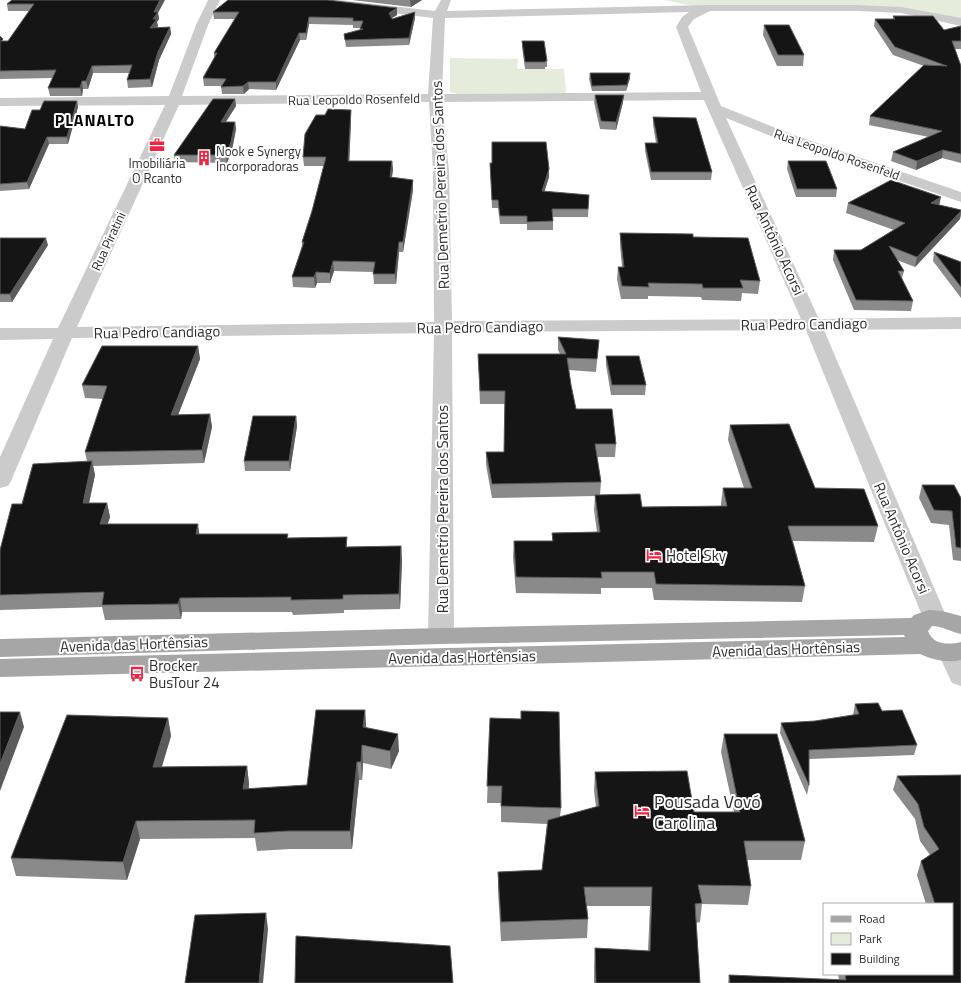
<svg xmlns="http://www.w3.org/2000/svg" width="961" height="983" font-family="'Titillium Web',sans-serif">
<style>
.green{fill:#e5ecdb}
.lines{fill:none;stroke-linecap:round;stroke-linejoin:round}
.minor{fill:#cbcbcb;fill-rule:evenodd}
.major{fill:#a6a6a6;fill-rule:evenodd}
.wall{fill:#8a8a8a}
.shaded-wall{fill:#5b5b5b}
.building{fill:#151515;stroke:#5b5b5b}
.labels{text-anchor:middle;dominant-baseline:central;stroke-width:4;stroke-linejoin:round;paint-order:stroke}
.far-street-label{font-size:13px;fill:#2e2e2e;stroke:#fff}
.far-poi-label{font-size:13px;fill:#2e2e2e;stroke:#fff;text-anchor:start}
.street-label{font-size:15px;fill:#2e2e2e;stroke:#fff}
.poi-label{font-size:15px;fill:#2e2e2e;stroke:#fff;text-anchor:start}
.far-district-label{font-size:16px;font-weight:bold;letter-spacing:1px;fill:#000;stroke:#fff}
.near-poi-label{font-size:18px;fill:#2e2e2e;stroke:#fff;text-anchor:start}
</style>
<rect width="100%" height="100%" fill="#fff"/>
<g class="green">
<polygon points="665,0 961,0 961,19 909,10 692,6"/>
<polygon points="450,58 518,59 517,69 564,69 566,93 458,94 450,92"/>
</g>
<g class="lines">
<g class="minor">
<path d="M208 0H220L208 25 182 96 428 94 433 18 309 3 305 2 303 0H339L435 11 441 0H451L447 11 709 5H857L901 7 961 18V26L901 13 857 11H710L694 19 688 27 721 106 791 134 961 192V202L781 140 726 118 819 319 961 317V329L824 330 947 618 944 624 935 626 926 624 923 618 806 330 452 332 454 636 450 642 441 644 432 642 428 636 434 333 72 338 11 481 8 486 0 488V457L53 339 0 340V328H58L165 105 0 106V98L169 96 196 25ZM689 12 682 17 676 27 701 92 442 94 445 18ZM704 100 801 319 452 321 449 171 442 102ZM429 102 433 171 434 322 77 327 179 105Z"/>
<polygon points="951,644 961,648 961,686 952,683 938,653 942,647"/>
</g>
<path class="major" d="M929 610 942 611 961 616V634C951 632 942 626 932 626L928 631C933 645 949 645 961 642V660C947 663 933 660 920 654L0 677V659L905 637 904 635 441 644 0 657V639L441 628 911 618 914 615Z"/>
</g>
<g class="wall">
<polygon points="12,0 158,13 159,19 157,22 158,26 157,27 170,27 171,34 159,60 152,87 128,88 127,80 129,73 93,73 88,89 83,89 82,96 50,96 48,88 53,78 0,79 0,36 3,41 8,41 29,11 8,11 7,4"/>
<polygon points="352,0 422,0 411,7"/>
<polygon points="397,8 397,15 392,18 392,19 415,12 415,18 409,45 346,47 344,34 360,30 360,28 353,28 353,25 309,24 306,40 300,40 276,90 249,89 244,94 222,94 221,86 204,86 203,78 214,58 214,53 235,19 214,19 213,12"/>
<polygon points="893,16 944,30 961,26 961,49 955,49 961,66 961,163 942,158 916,170 891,161 893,152 929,137 869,125 870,116 924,66 893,55 874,26 875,19 893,19"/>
<polygon points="764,25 804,55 803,66 777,66 763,35"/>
<polygon points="522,41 547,61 547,67 545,67 545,69 525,69 522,47"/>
<polygon points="590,73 630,73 630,78 626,91 592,91 589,79"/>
<polygon points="595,95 623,102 616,130 600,129 594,102"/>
<polygon points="235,99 236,106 226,122 235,122 236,129 232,150 227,163 175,162 174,155"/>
<polygon points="78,107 68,144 49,144 29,189 0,191 0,126 25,129"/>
<polygon points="653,117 712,172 711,180 651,180 645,151 645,143 656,143 653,125"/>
<polygon points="351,119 349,161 392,161 393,170 392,177 413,180 413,190 403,252 399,252 396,284 374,284 373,272 334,271 330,283 317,283 315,288 293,287 292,277 302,246 302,242 312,211 324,166 304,166 303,157"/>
<polygon points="788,161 837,189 836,197 796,197 787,169"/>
<polygon points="490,163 549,177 544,192 589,195 588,217 553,217 553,230 527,230 527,224 500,224 498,208 492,208"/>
<polygon points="848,203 940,205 961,210 961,215 960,219 915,267 897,260 904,271 902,278 913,301 911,311 854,310 833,260 834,250 861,250 894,230 846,213"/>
<polygon points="620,233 693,237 760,281 758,294 742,293 741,301 702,300 701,297 648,296 648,299 621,299 617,279 618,267 622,267 620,245"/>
<polygon points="0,238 48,245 12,302 0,302"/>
<polygon points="934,252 961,262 961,298 933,261"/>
<polygon points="558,337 599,340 596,372 569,370 571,385 576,409 616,444 615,457 597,457 601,482 600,495 642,507 721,506 721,503 723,488 744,488 728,440 730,425 815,488 878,526 874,542 793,541 805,586 802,602 654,600 652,588 601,588 601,594 516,593 513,557 514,541 552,541 552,533 597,532 594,510 595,496 492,498 486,465 486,452 504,452 505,404 480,404 478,354 560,354 558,350"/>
<polygon points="198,346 200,359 178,415 210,414 212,427 204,463 93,466 95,475 89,503 107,503 110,517 107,524 200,534 289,538 347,537 347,547 401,546 402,561 400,609 344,610 344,613 293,615 292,612 182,612 181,619 105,620 102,607 0,610 0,550 22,504 87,461 85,452 103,399 85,398 82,385"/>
<polygon points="606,356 646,385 645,395 611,395 606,365"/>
<polygon points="296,416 297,426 290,471 245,471 244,461"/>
<polygon points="922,485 961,498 961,561 953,560 949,525 931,523 919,498"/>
<polygon points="855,704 882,711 917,745 914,755 809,759 809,785 807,795 780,733 781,723 815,721 853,715"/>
<polygon points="365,710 366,727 399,751 391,769 363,763 362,780 359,780 352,849 290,849 257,851 255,838 140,839 127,880 16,876 11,858 168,718 171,736 162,767 247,766 249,784 249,789 307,785"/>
<polygon points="490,718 561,808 560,817 596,807 594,791 595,772 694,812 734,812 721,752 724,734 805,841 801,860 747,860 751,886 748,905 702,904 700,922 696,923 700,983 594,983 594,967 595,948 648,951 650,906 587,906 588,919 587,938 501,941 498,891 498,872 542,870 547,824 501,822 501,803 487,803"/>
<polygon points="961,775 961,983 728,983 729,975 839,980 838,974 952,974 952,904 926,904 917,875 921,861 930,855 920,841 915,819 893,790 897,776"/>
</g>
<g class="shaded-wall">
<polygon points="160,0 165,0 158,13 159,19 157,22 158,26 151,35 150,28 154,12"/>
<polygon points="410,0 422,0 411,7"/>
<polygon points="397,8 397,15 390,19 389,13"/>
<polygon points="415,12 415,18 409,45 409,38"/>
<polygon points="309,17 309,24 306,40 306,33"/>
<polygon points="170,27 171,34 159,60 152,87 150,79 158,52"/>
<polygon points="299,33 300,40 276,90 276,82"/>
<polygon points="92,66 93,73 88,89 86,81"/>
<polygon points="630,73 630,78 626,91 627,85"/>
<polygon points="82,81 83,89 82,96 80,88"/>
<polygon points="248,82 249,89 244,94 243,86"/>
<polygon points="624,95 623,102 616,130 616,122"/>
<polygon points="235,99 236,106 221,129 221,122"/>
<polygon points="77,101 78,107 68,144 67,137"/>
<polygon points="351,110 351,119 349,170 348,161"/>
<polygon points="235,122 236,129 232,150 227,163 226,155"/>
<polygon points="47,137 49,144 29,189 27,182"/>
<polygon points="943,150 942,158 916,170 917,161"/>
<polygon points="392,161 393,170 390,187 390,177"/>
<polygon points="549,169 549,177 542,199 542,191"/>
<polygon points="413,180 413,190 403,252 403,242"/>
<polygon points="941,197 939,206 931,203"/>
<polygon points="961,211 960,219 915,267 917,257"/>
<polygon points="46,238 48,245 12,302 10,294"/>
<polygon points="399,242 399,252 396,284 395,274"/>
<polygon points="333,261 334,271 330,283 330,273"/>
<polygon points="316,272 317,283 315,288 314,277"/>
<polygon points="198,346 200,359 173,428 171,415"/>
<polygon points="210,414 212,427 204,463 202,450"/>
<polygon points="296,416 297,426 290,471 289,461"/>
<polygon points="92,461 95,475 86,517 83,503"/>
<polygon points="107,503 110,517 103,539 100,524"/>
<polygon points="198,524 200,539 196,534"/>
<polygon points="401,546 402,561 400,609 399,594"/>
<polygon points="180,598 182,612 181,619 178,604"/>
<polygon points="365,710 366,727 363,727"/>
<polygon points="20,712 24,727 0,791 0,764"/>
<polygon points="168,718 171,736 156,785 153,767"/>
<polygon points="398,734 399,751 391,769 390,751"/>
<polygon points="362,745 363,763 362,780 361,762"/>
<polygon points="357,762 359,780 352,849 350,831"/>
<polygon points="247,766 249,784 246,807 243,789"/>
<polygon points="136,821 140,839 127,880 123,862"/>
<polygon points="266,913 268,929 263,983 259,983"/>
</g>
<g class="building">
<polygon points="12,0 160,0 154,12 158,12 153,19 157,19 150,28 170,27 158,52 150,79 127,80 132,65 92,66 86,81 82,81 80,88 48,88 56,70 0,71 0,36 3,39 1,41 8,41 34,4 7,4"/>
<polygon points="228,0 327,0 397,8 389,13 392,19 415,12 409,38 345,40 344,34 363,29 360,29 363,21 353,21 353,18 309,17 306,33 299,33 276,82 248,82 243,86 221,87 226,79 203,78 217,53 214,53 239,12 213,12"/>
<polygon points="893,16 933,16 944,30 961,26 961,41 952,41 961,66 961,154 943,150 917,161 893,152 942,131 870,116 924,65 947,66 895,47 875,19 895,19"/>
<polygon points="764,25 789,25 804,55 778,55"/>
<polygon points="522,41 544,41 547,61 545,61 545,62 525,62"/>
<polygon points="590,73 630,73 627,85 592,86"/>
<polygon points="595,95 624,95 616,122 601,121"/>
<polygon points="213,99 235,99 221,122 235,122 231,142 226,155 174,155"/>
<polygon points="44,101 77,101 67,137 47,137 27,182 0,184 0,126 25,129 32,110 40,110"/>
<polygon points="328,109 351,110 348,161 392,161 390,177 413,180 403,242 399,242 395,274 373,274 375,262 333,261 330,273 316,272 314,277 292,277 304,242 302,242 312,211 326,157 303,157 305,134 316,115 325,115"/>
<polygon points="653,117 696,118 712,172 651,172 645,143 658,143"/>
<polygon points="492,142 546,142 549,169 542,191 589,195 588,209 552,209 553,221 527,222 527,216 500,216 498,200 492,200 490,163 492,163"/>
<polygon points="788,161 826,161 837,189 797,189"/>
<polygon points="891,180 941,197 931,203 961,210 961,211 917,257 889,246 904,271 898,271 913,301 856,300 834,250 861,250 905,223 848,203"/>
<polygon points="620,233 693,234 693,237 748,238 760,281 740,280 743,288 703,288 702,284 648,283 649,287 622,286 618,267 624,267"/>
<polygon points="0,238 46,238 10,294 0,294"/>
<polygon points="934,252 961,262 961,287"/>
<polygon points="558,337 599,340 597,359 567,358 571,385 576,409 612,409 616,444 595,444 601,482 492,484 486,452 504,452 505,391 480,391 478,354 566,354"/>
<polygon points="102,346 198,346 171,415 210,414 202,450 85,452 107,386 82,385"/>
<polygon points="606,356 639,356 646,385 612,385"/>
<polygon points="253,416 296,416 289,461 244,461"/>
<polygon points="789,424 815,488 864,489 878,526 788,526 805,586 656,584 654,572 601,572 602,578 516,577 514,541 553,541 552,533 600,532 595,495 640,494 642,507 727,506 723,488 752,488 730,425"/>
<polygon points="92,461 83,503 107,503 100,524 198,524 196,534 288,534 287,538 347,537 346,547 401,546 399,594 343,595 343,599 291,600 291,597 180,598 178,604 102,605 104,592 0,595 0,550 12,504 22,504 33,464"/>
<polygon points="922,485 954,485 961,498 961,548 956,547 952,511 934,510"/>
<polygon points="878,703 882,711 902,710 917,745 809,750 809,785 781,723 815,721 859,714 855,704"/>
<polygon points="316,710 365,710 363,727 398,734 390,751 362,745 361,762 357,762 350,831 288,831 254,833 255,820 136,821 123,862 11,858 67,715 168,718 153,767 247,766 243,789 307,785"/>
<polygon points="521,711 559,712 561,808 501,806 502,786 487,786 490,718 521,719"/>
<polygon points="0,712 20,712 0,764"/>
<polygon points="724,734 777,734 805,841 744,841 751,886 698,885 702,903 695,904 700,983 596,983 595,948 650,951 652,887 584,887 588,919 501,922 498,872 542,870 548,820 599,806 595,772 687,771 694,812 740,812"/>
<polygon points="961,775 961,983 730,983 729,975 846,980 845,974 952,974 952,904 935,904 921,861 939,849 924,827 918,804 897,776"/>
<polygon points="266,913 259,983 185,983 195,915"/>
<polygon points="296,936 450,946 453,983 295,983"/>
</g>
<defs>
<g id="office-bare" transform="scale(1.2)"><path d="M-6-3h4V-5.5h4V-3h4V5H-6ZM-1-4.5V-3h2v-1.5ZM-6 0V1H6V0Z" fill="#f02543" stroke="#fff" stroke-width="2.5" paint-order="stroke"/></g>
<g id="building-bare" transform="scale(1.2)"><path d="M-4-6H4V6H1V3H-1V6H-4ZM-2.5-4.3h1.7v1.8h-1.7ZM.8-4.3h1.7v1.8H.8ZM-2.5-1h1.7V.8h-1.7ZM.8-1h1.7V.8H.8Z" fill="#f02543" stroke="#fff" stroke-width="2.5" paint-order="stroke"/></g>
<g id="hotel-bare" transform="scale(1.2)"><path d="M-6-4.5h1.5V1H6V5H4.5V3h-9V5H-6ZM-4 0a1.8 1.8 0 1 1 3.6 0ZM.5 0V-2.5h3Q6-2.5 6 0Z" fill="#f02543" stroke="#fff" stroke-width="2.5" paint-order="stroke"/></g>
<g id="bus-bare" transform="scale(1.2)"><path d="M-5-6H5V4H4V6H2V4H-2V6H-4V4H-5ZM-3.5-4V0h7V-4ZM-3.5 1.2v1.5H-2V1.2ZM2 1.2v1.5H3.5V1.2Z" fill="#f02543" stroke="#fff" stroke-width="2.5" paint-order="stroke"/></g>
</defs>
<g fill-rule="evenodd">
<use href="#office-bare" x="157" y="145"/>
<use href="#building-bare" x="204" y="158"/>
<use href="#hotel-bare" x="654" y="555"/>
<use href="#bus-bare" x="137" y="674"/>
<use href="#hotel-bare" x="642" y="811"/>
</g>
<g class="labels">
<g class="far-street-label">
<text transform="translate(354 99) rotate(-1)">Rua Leopoldo Rosenfeld</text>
<text transform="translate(837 154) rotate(19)">Rua Leopoldo Rosenfeld</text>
<text transform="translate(108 241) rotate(-65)">Rua Piratini</text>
</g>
<g class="far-poi-label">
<text x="216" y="151">Nook e Synergy<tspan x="216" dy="15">Incorporadoras</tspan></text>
<text x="157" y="163" text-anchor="middle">Imobiliária<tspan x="157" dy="15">O Rcanto</tspan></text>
</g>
<g class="street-label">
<text transform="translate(440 185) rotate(-92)">Rua Demetrio Pereira dos Santos</text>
<text transform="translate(775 240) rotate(65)">Rua Antônio Acorsi</text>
<text transform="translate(804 324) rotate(-1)">Rua Pedro Candiago</text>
<text transform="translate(480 327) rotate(-1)">Rua Pedro Candiago</text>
<text transform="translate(157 332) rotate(-1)">Rua Pedro Candiago</text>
<text transform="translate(442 509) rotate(-90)">Rua Demetrio Pereira dos Santos</text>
<text transform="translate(902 538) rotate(67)">Rua Antônio Acorsi</text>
<text transform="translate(134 644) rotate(-2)">Avenida das Hortênsias</text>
<text transform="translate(786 649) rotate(-2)">Avenida das Hortênsias</text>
<text transform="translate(462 657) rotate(-1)">Avenida das Hortênsias</text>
</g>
<g class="poi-label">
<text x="666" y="555">Hotel Sky</text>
<text x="149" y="665">Brocker<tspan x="149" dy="17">BusTour 24</tspan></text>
</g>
<g class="far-district-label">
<text x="95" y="120">PLANALTO</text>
</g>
<g class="near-poi-label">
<text x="654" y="801">Pousada Vovó<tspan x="654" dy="21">Carolina</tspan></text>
</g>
</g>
<rect x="823" y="903" width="130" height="72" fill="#ffffff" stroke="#ababab"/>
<rect x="831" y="916" width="20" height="6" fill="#a6a6a6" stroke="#ababab"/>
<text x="859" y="923" font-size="12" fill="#2e2e2e">Road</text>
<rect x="831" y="933" width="20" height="12" fill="#e5ecdb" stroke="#ababab"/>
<text x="859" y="943" font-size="12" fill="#2e2e2e">Park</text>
<rect x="831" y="953" width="20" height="12" fill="#151515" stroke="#ababab"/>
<text x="859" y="963" font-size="12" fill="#2e2e2e">Building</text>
</svg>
